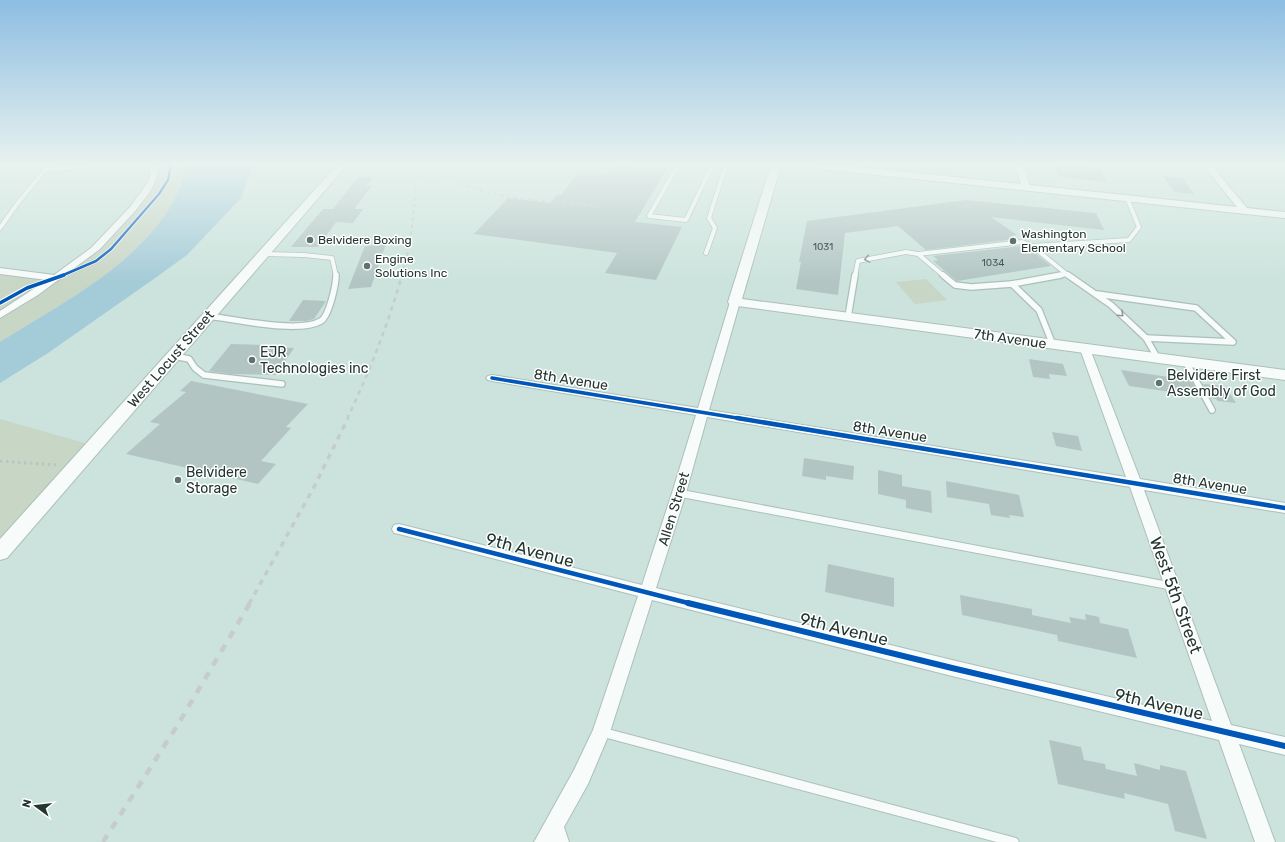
<svg xmlns="http://www.w3.org/2000/svg" width="1285" height="842" font-family="Rubik,sans-serif">
<style>
.green{fill:#c8d6c5}
.water{fill:#a4cbd8}
.building{fill:#b2c5c3}
.lines{fill:none;stroke-linecap:round;stroke-linejoin:round}
.lane-far3-casing{stroke:#adbfb9;stroke-width:5.5}
.lane-far2-casing{stroke:#adbfb9;stroke-width:8}
.lane-far1-casing{stroke:#adbfb9;stroke-width:9}
.lane-casing{stroke:#adbfb9;stroke-width:11}
.street-casing{stroke:#adbfb9;stroke-width:2}
.secondary-casing{stroke:#adbfb9;stroke-width:2}
.path{stroke:#bcc4c2;stroke-width:3;stroke-dasharray:2.5 3.5;stroke-linecap:butt}
.lane-far3{stroke:#f7fbfa;stroke-width:4}
.lane-far2{stroke:#f7fbfa;stroke-width:5.5}
.lane-far1{stroke:#f7fbfa;stroke-width:7}
.lane{stroke:#f7fbfa;stroke-width:9}
.street{fill:#f7fbfa;fill-rule:evenodd}
.secondary{fill:#f7fbfa;fill-rule:evenodd}
.rail-far3{stroke:#c6ccca;stroke-width:2;stroke-dasharray:3.5 3.5;stroke-linecap:butt}
.rail-far2{stroke:#c6ccca;stroke-width:2.5;stroke-dasharray:4.5 4.5;stroke-linecap:butt}
.rail-far1{stroke:#c6ccca;stroke-width:3.5;stroke-dasharray:5.5 5.5;stroke-linecap:butt}
.rail{stroke:#c6ccca;stroke-width:4.5;stroke-dasharray:8 8;stroke-linecap:butt}
.cycleway-far3-casing{stroke:#fff;stroke-width:4}
.cycleway-far2-casing{stroke:#fff;stroke-width:5.5}
.cycleway-far1-casing{stroke:#fff;stroke-width:7}
.cycleway-casing{stroke:#fff;stroke-width:8}
.cycleway-far3{stroke:#0057b8;stroke-width:2.5}
.cycleway-far2{stroke:#0057b8;stroke-width:3.5}
.cycleway-far1{stroke:#0057b8;stroke-width:4.5}
.cycleway{stroke:#0057b8;stroke-width:6}
.oneway{stroke:#8e9895}
.poi-dot{fill:#5e736c;stroke:#fff;stroke-width:1.5}
.labels{text-anchor:middle;dominant-baseline:central;stroke-width:3;stroke-linejoin:round;paint-order:stroke}
.far-number-label{font-size:10px;fill:#485a55}
.far-poi-label{font-size:12px;fill:#243630;stroke:#fff;text-anchor:start}
.street-label{font-size:14px;fill:#243630;stroke:#fff}
.poi-label{font-size:14px;fill:#243630;stroke:#fff;text-anchor:start}
.near-street-label{font-size:17px;fill:#243630;stroke:#fff}
</style>
<rect width="100%" height="100%" fill="#cbe3dc"/>
<g class="green">
<path d="M155 165H187C168 251 68 299 0 342V271L54 278 92 251 151 183Z"/>
<polygon points="926,279 947,300 915,304 896,282"/>
<polygon points="0,419 95,446 0,552"/>
</g>
<path class="water" d="M187 165H253L241 198 187 255 158 276 48 353 0 383V342C68 299 168 251 187 165Z"/>
<g class="building">
<polygon points="1055,165 1084,165 1086,168 1101,170 1106,182 1059,177"/>
<polygon points="617,166 666,170 635,222 682,227 656,280 605,273 617,253 474,234 508,198 550,203 557,195 561,195 580,171 607,174 613,167"/>
<polygon points="1163,176 1183,178 1194,194 1174,192"/>
<polygon points="358,177 373,177 366,186 372,186 354,209 363,209 353,223 336,222 318,247 291,247 323,209 333,209"/>
<polygon points="966,200 1096,213 1104,230 991,217 1017,235 1012,236 1016,239 926,250 898,226 845,233 838,295 796,289 801,262 799,262 807,221"/>
<polygon points="386,244 371,287 348,289 365,246"/>
<polygon points="1022,246 1030,249 1051,266 957,281 933,261 938,260 933,256"/>
<polygon points="303,300 326,301 314,319 306,321 289,321"/>
<polygon points="231,344 266,345 264,347 294,348 276,375 231,374 209,371"/>
<polygon points="1029,359 1063,364 1067,376 1049,374 1050,379 1033,377"/>
<polygon points="1121,370 1189,380 1192,382 1200,396 1129,386"/>
<polygon points="191,381 308,404 286,427 291,428 261,461 276,464 258,484 126,454 160,424 150,422 186,392 180,391"/>
<polygon points="1203,384 1225,386 1236,403 1218,401 1216,399 1210,398"/>
<polygon points="1052,432 1078,436 1082,451 1056,446"/>
<polygon points="804,458 854,466 853,480 826,476 826,480 802,476"/>
<polygon points="878,470 902,475 902,486 931,491 932,513 906,508 906,500 878,494"/>
<polygon points="946,481 1019,495 1024,517 1009,515 1010,518 991,515 989,504 947,497"/>
<polygon points="828,564 894,578 894,607 825,592"/>
<polygon points="960,595 1032,609 1032,615 1071,623 1069,617 1086,620 1085,614 1099,617 1100,623 1128,629 1137,658 1058,641 1057,635 962,615"/>
<polygon points="1049,740 1081,747 1084,760 1105,764 1106,769 1137,776 1134,763 1160,770 1160,765 1186,771 1207,839 1175,831 1168,804 1124,793 1125,799 1058,784"/>
</g>
<g class="lines">
<g class="lane-far3-casing">
<g id="lane-far3">
<polyline points="678,165 649,216 686,220 712,166 705,165"/>
<polyline points="0,228 17,204 45,170"/>
<polyline points="1032,246 1129,240 1139,227 1127,198"/>
<polyline points="706,253 715,228 709,218 726,165"/>
<polyline points="264,254 304,255 332,258 336,276"/>
<polyline points="918,254 944,276"/>
<polyline points="855,276 858,261 906,252 918,254 1022,242 1032,246 1069,276"/>
<polyline points="1055,276 1067,274"/>
</g>
</g>
<g class="lane-far2-casing">
<g id="lane-far2">
<polyline points="943,275 955,285 971,287 1012,284 1039,310 1053,345"/>
<polyline points="1068,275 1111,305 1146,338 1158,359"/>
<polyline points="1012,284 1061,275"/>
<polyline points="1097,294 1196,308 1233,342 1146,338"/>
<path d="M208 316C235 319 298 334 321 321 329 316 336 285 336 275"/>
<polyline points="848,317 855,275"/>
<polyline points="174,356 189,359 195,368 204,375 282,384"/>
<polyline points="1186,362 1212,410"/>
</g>
</g>
<g class="lane-far1-casing">
<polyline id="lane-far1" points="679,493 1171,586"/>
</g>
<g class="lane-casing">
<polyline id="lane" points="602,732 1014,842"/>
</g>
<g class="street-casing">
<g id="street">
<polygon points="71,165 96,165 92,167 45,172 41,170 45,168"/>
<polygon points="151,165 159,165 158,173 155,182 149,193 136,210 100,249 38,295 0,318 0,311 47,280 0,274 0,268 54,275 91,248 130,207 148,182 151,173"/>
<polygon points="1015,165 1023,165 1030,187 1029,189 1026,189 1022,187"/>
<polygon points="1203,165 1211,165 1247,208 1247,212 1241,212"/>
<path d="M735 299 740 302 709 410 1126 477 1080 349 1085 346 1090 349 1140 479 1285 503V513L1144 490 1231 725 1285 737V755L1239 744 1275 842H1255L1219 740 952 676 652 600 610 732 588 784 564 827 569 842H534L574 770 593 730 638 596 399 534 394 533 392 529 394 525 399 524 642 585 672 493 696 415 492 381 488 380 486 378 488 376 492 375 698 408 730 302ZM707 417 1130 487 1212 721 952 660 656 588 686 493Z"/>
</g>
</g>
<g class="secondary-casing">
<g id="secondary">
<polygon points="337,165 347,165 7,558 0,560 0,539"/>
<polygon points="771,165 781,165 742,299 1285,370 1285,380 730,305 728,302"/>
<polygon points="807,165 840,165 1285,212 1285,218 812,168"/>
</g>
</g>
<polyline class="path" points="0,461 56,465"/>
<use href="#lane-far3" class="lane-far3"/>
<use href="#lane-far2" class="lane-far2"/>
<use href="#lane-far1" class="lane-far1"/>
<use href="#lane" class="lane"/>
<use href="#street" class="street"/>
<use href="#secondary" class="secondary"/>
<g class="rail-far3">
<path d="M430 165C475 201 541 200 596 206"/>
<path d="M402 276C412 239 415 203 417 165"/>
</g>
<path class="rail-far2" d="M347 419C369 373 388 325 402 275"/>
<polyline class="rail-far1" points="249,604 314,487 348,418"/>
<polyline class="rail" points="103,842 177,726 250,603"/>
<g class="cycleway-far3-casing">
<polyline id="cycleway-far3" points="61,276 96,261 111,249 159,194 168,180 171,165"/>
</g>
<g class="cycleway-far2-casing">
<g id="cycleway-far2">
<polyline points="0,303 27,288 64,275"/>
<polyline points="492,378 743,419"/>
</g>
</g>
<g class="cycleway-far1-casing">
<g id="cycleway-far1">
<polyline points="737,418 1285,508"/>
<polyline points="399,529 692,604"/>
</g>
</g>
<g class="cycleway-casing">
<polyline id="cycleway" points="688,603 952,668 1285,746"/>
</g>
<use href="#cycleway-far3" class="cycleway-far3"/>
<use href="#cycleway-far2" class="cycleway-far2"/>
<use href="#cycleway-far1" class="cycleway-far1"/>
<use href="#cycleway" class="cycleway"/>
</g>
<defs><path id="oneway-chevron" d="M-2-3.5L2.5 0L-2 3.5" fill="none" stroke-width="1.6" stroke-linecap="round" stroke-linejoin="round"/></defs>
<g class="oneway">
<use href="#oneway-chevron" transform="translate(867 259) rotate(170)"/>
<use href="#oneway-chevron" transform="translate(1121 314) rotate(43)"/>
</g>
<linearGradient id="sky" x2="0" y2="1"><stop stop-color="#8dbde2"/><stop offset="0.58" stop-color="#e8f2ef"/><stop offset="1" stop-color="#e8f2ef" stop-opacity="0"/></linearGradient>
<rect width="1285" height="283" fill="url(#sky)"/>
<g class="poi-dot">
<circle cx="310" cy="240" r="4"/>
<circle cx="1013" cy="241" r="4"/>
<circle cx="367" cy="266" r="4"/>
<circle cx="252" cy="360" r="4"/>
<circle cx="1159" cy="383" r="4"/>
<circle cx="178" cy="480" r="4"/>
</g>
<g class="labels">
<g class="far-number-label">
<text x="823" y="247">1031</text>
<text x="993" y="263">1034</text>
</g>
<g class="far-poi-label">
<text x="1021" y="234">Washington<tspan x="1021" dy="14">Elementary School</tspan></text>
<text x="318" y="240">Belvidere Boxing</text>
<text x="375" y="259">Engine<tspan x="375" dy="14">Solutions Inc</tspan></text>
</g>
<g class="street-label">
<text transform="translate(1010 339) rotate(8)">7th Avenue</text>
<text transform="translate(171 359) rotate(-49)">West Locust Street</text>
<text transform="translate(571 380) rotate(9)">8th Avenue</text>
<text transform="translate(890 432) rotate(9)">8th Avenue</text>
<text transform="translate(1210 484) rotate(9)">8th Avenue</text>
<text transform="translate(674 509) rotate(-73)">Allen Street</text>
</g>
<g class="poi-label">
<text x="260" y="352">EJR<tspan x="260" dy="16">Technologies inc</tspan></text>
<text x="1167" y="375">Belvidere First<tspan x="1167" dy="16">Assembly of God</tspan></text>
<text x="186" y="472">Belvidere<tspan x="186" dy="16">Storage</tspan></text>
</g>
<g class="near-street-label">
<text transform="translate(530 550) rotate(15)">9th Avenue</text>
<text transform="translate(1176 595) rotate(70)">West 5th Street</text>
<text transform="translate(844 629) rotate(14)">9th Avenue</text>
<text transform="translate(1159 704) rotate(13)">9th Avenue</text>
</g>
</g>
<g transform="translate(36 806) rotate(285)" stroke="#ffffff" stroke-width="3" paint-order="stroke">
<path d="M0-3L7 15L0 10L-7 15Z" fill="#243630"/>
<text y="-6" font-size="11" font-weight="bold" text-anchor="middle" fill="#243630">N</text>
</g>
</svg>
